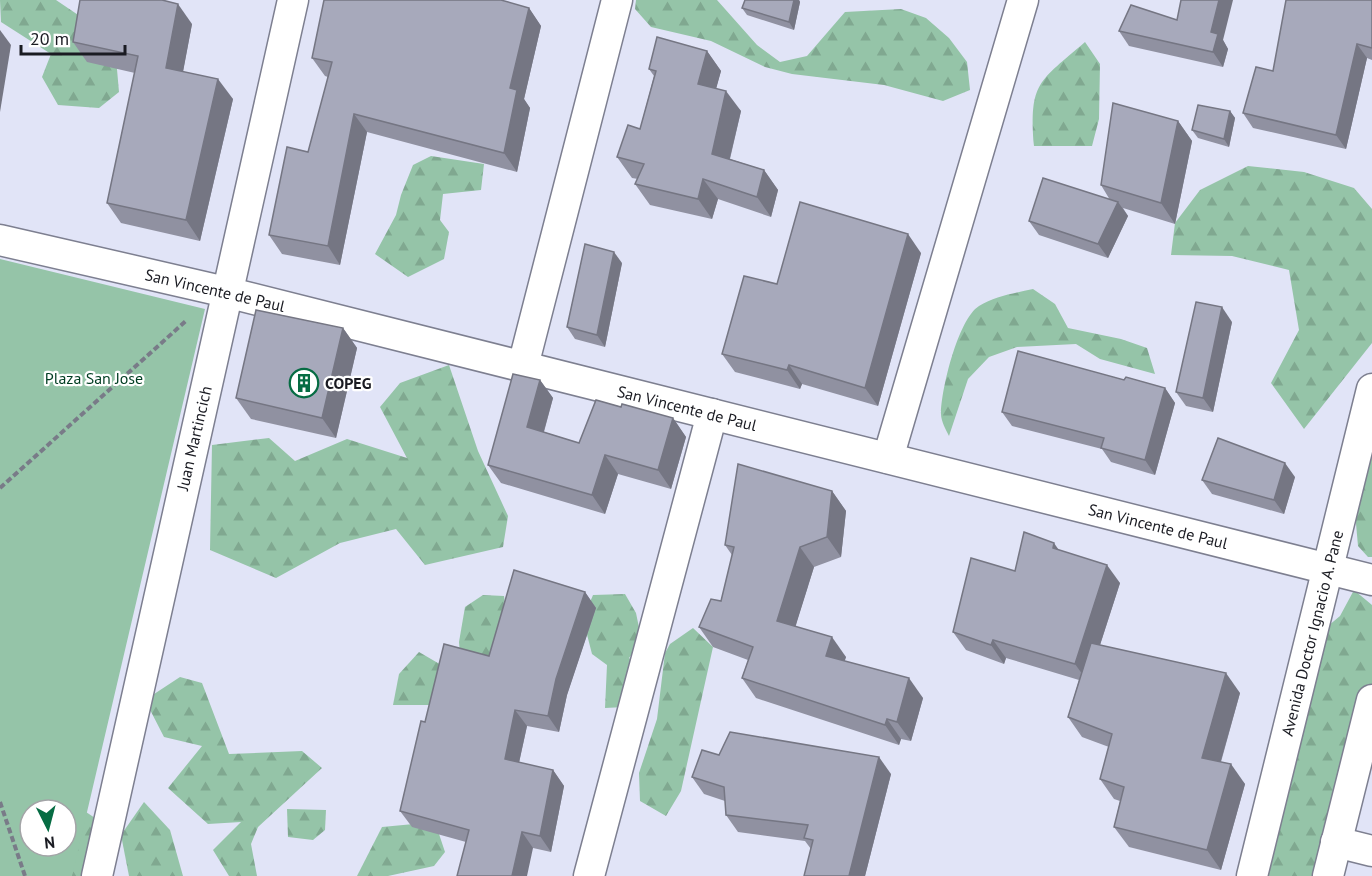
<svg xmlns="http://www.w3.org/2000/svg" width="1372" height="876" font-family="'PT Sans',sans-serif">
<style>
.forest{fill:url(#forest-firs)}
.park{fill:#95c4a8;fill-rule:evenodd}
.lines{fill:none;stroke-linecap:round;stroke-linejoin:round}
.street-casing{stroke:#7d7f90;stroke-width:33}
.path{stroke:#797b88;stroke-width:4;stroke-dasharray:6 3;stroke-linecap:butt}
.street{stroke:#fff;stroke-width:30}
.wall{fill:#9091a1}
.shaded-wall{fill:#757683}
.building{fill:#a7a9bb;stroke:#757683;stroke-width:1.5}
.labels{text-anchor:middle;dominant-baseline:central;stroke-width:4.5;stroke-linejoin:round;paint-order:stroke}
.street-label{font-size:16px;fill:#1a1b22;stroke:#fff}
.park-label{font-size:16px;fill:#003d22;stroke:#fff}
.poi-label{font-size:16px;font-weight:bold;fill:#1a1b22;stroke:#fff;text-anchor:start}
</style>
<defs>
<pattern id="forest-firs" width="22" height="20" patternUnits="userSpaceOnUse" patternTransform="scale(1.5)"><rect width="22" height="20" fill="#95c4a8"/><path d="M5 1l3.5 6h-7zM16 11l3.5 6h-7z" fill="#80a890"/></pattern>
</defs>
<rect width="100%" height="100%" fill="#e1e4f7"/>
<g class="forest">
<polygon points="0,0 56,0 93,25 116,58 119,92 99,108 58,105 42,77 51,54 1,22"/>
<polygon points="636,0 717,0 757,45 780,62 807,56 845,12 901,9 926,18 949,38 967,62 970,90 943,101 884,85 792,74 765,67 711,41 651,27 635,9"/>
<path d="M1085 42 1100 64 1099 119 1092 146H1034C1029 82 1039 82 1085 42Z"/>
<polygon points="431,156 484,164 481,190 443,194 440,220 449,232 444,259 408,277 375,254 396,215 401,195 413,165"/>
<polygon points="1248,166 1304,172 1354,188 1372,209 1372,343 1304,429 1271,383 1299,330 1289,270 1232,256 1171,255 1175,223 1200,190"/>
<path d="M1033 289 1055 304 1068 328 1121 339 1147 348 1155 374 1100 359 1076 344 1017 347 989 357 968 379 949 436C946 430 941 421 941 414 941 390 958 319 979 306 995 296 1015 293 1033 289Z"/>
<polygon points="449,365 478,451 508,516 503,547 425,565 396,529 340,543 276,578 210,550 212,445 269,438 295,461 347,439 407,458 380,407 400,383"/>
<polygon points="1372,410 1372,557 1368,557 1358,546 1354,501"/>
<polygon points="1354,590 1372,605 1372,692 1322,876 1252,876 1328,626 1340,616"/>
<polygon points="625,594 636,613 642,642 629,658 650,676 644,706 605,708 607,665 592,654 583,619 593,595"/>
<polygon points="483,595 504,596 512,665 461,666 459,642 465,607"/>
<polygon points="693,628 713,647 681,791 666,816 640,801 639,773 657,719 665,653 670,644"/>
<polygon points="419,652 455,673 435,705 393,705 399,674"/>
<polygon points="180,677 202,683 229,754 302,751 322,768 258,827 251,844 257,876 229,876 213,850 241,822 208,824 168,788 202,746 164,737 145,700"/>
<polygon points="71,802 98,820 85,876 57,876 66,846 66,810"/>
<polygon points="144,802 170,830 183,876 129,876 121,835"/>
<polygon points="287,809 326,810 325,830 313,840 288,837"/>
<polygon points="435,822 445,852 434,866 388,876 357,876 382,827"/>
</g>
<path class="park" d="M0 259 205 309 72 876H0ZM30 810H66V846H30Z"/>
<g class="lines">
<g class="street-casing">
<g id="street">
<polyline points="0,240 226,292 1372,580"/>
<polyline points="523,366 617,0"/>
<polyline points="888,458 1023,0"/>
<polyline points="1336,842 1372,851"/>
<polyline points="97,876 293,0"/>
<polyline points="589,876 712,414"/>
<polyline points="1252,876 1372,389"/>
<polyline points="1328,876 1372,700"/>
</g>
</g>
<g class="path">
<polyline points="0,488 187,320"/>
<polyline points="0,802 25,876"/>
</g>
<use href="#street" class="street"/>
</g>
<g class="wall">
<polygon points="745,0 799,0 800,2 794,30 747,15 742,8"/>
<polygon points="1372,0 1372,60 1367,58 1346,149 1253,128 1243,113"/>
<polygon points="529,8 541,26 524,99 530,108 517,172 367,132 340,265 282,254 269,235 308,152 328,77 325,76 312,58"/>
<polygon points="192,24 183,71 233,99 200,241 121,223 107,203 135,73 87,62 73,42"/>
<polygon points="1119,31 1223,40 1228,49 1223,67 1129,46"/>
<polygon points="707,51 721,71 716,88 741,111 730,159 764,170 778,190 771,217 718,199 712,219 650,205 635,184 638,179 632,178 617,157 640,129 654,76 649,69"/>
<polygon points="1230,111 1235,118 1229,147 1198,138 1192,130"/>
<polygon points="1178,121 1192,141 1175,224 1123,208 1128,216 1108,258 1039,235 1029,221 1110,200 1101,185"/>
<polygon points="921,253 878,406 802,384 800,389 735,372 722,354 777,284"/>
<polygon points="622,263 605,347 575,339 567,327"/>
<polygon points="1232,322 1213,412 1186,406 1176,392"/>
<polygon points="343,328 357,348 336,438 251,419 236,398"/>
<polygon points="540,380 553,398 544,432 579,443 621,407 673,418 686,437 671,489 618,474 605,514 501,483 488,465"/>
<polygon points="1124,380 1165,388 1175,403 1155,475 1111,462 1102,449 1012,426 1002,412"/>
<polygon points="1295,477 1284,514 1212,494 1202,480"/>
<polygon points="832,491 846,511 841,557 814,567 795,627 846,657 844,661 923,698 911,741 901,739 899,745 756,698 742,678 748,660 713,647 699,627 721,601 732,555 725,545"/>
<polygon points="1059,550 1120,583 1100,645 1240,693 1221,762 1245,784 1221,870 1129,847 1114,827 1120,801 1114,799 1100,779 1109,747 1082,737 1068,717 1079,680 1006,658 1004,664 966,650 953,632 1015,571"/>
<polygon points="585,592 596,608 567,695 559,732 527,726 519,763 553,770 564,786 551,852 533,848 466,842 412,827 400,811 425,722 489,656"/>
<polygon points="719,755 891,774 865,876 804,876 811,849 805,841 738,832 726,815 725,801 704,794 692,777"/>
</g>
<g class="shaded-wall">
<polygon points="794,0 799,0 800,2 794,30 789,22"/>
<polygon points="1219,0 1233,0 1223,40 1228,49 1223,67 1213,52 1211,32"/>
<polygon points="178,4 192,24 180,88 166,68"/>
<polygon points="529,8 541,26 524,99 530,108 517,172 504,153 510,88"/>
<polygon points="0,30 11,45 0,112"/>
<polygon points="1357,44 1367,58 1346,149 1336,135"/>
<polygon points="707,51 721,71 712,104 698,84"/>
<polygon points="218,79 233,99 200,241 186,220"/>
<polygon points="726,91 741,111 726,174 712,154"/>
<polygon points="1230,111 1235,118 1229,147 1224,139"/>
<polygon points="354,114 367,132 340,265 328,246"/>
<polygon points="1178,121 1192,141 1175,224 1161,203"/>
<polygon points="764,170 778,190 771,217 757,197"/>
<polygon points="703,179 718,199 712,219 698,199"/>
<polygon points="1118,202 1128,216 1108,258 1098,244"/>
<polygon points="908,234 921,253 878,406 865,388"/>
<polygon points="614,252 622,263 605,347 597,335"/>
<polygon points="1222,307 1232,322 1213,412 1203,398"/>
<polygon points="343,328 357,348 336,438 322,418"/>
<polygon points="789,365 802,384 800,389 787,370"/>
<polygon points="540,380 553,398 540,445 527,427"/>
<polygon points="1165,388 1175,403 1155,475 1145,460"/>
<polygon points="673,418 686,437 671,489 658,470"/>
<polygon points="605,455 618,474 605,514 592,495"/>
<polygon points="1285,463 1295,477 1284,514 1274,500"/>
<polygon points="832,491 846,511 841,557 827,537"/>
<polygon points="1054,543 1067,562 1053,548"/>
<polygon points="800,547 814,567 791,641 777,621"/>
<polygon points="1107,565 1120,583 1088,682 1075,664"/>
<polygon points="585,592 596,608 567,695 559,732 548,716 556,679"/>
<polygon points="832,637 846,657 840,676 826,656"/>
<polygon points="993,640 1006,658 1004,664 991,645"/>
<polygon points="1226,673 1240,693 1216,778 1202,758"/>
<polygon points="909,678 923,698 911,741 897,722"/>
<polygon points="515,710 527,726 516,776 505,759"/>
<polygon points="887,719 901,739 899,745 885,725"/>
<polygon points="879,757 891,774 865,876 849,876"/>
<polygon points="1231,764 1245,784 1221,870 1207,850"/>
<polygon points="553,770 564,786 551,852 540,836"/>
<polygon points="522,832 533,848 527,876 512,876"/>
</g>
<g class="building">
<polygon points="80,0 162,0 178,4 166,68 218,79 186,220 107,203 138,56 73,42"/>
<polygon points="324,0 501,0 529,8 510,88 517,90 504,153 354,114 328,246 269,235 287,147 308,152 332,62 312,58"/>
<polygon points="745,0 794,0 789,22 742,8"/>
<polygon points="1181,0 1219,0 1211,32 1218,34 1213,52 1119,31 1131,5 1177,20"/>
<polygon points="1286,0 1372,0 1372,48 1357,44 1336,135 1243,113 1256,67 1273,71"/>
<polygon points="657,37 707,51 698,84 726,91 712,154 764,170 757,197 703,179 698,199 635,184 644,164 617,157 628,125 640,129 656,71 649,69"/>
<polygon points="1113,103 1178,121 1161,203 1101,185"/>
<polygon points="1198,105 1230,111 1224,139 1192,130"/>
<polygon points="1043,178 1118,202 1098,244 1029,221"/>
<polygon points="800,202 908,234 865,388 789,365 787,370 722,354 744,276 777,284"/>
<polygon points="585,244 614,252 597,335 567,327"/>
<polygon points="1196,302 1222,307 1203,398 1176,392"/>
<polygon points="256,310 343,328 322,418 236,398"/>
<polygon points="1018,351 1124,380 1126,377 1165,388 1145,460 1101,448 1104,438 1002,412"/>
<polygon points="513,374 540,380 527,427 579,443 596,400 621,407 622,404 673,418 658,470 605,455 592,495 488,465"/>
<polygon points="1218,438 1285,463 1274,500 1202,480"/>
<polygon points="738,464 832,491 827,537 800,547 777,621 832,637 826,656 909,678 897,722 887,719 885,725 742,678 753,647 699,627 711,599 721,601 734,547 725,545"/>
<polygon points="1024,532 1054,543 1053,548 1107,565 1075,664 993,640 991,645 953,632 971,558 1015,571"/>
<polygon points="514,570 585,592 556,679 548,716 515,710 505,759 553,770 540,836 522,832 512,876 457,876 469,830 400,811 421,721 425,722 444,644 489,656"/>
<polygon points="1091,643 1226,673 1202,758 1231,764 1207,850 1114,827 1124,787 1100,779 1112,734 1068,717"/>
<polygon points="730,732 879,757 849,876 804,876 813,840 804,838 808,825 726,815 724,787 692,777 702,750 719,755"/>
</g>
<defs>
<g id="building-ring" transform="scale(1.5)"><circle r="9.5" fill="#fff" stroke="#066c43" stroke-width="1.5"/><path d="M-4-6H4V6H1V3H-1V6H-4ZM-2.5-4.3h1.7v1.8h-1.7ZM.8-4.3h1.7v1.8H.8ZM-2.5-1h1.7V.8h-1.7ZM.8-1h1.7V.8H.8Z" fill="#066c43"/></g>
</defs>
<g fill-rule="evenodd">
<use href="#building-ring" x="304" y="383"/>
</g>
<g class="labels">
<g class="street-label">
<text transform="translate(215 290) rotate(13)">San Vincente de Paul</text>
<text transform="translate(687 408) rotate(14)">San Vincente de Paul</text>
<text transform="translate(194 438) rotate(-77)">Juan Martincich</text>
<text transform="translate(1158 526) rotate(14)">San Vincente de Paul</text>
<text transform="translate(1312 633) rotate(-76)">Avenida Doctor Ignacio A. Pane</text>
</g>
<g class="park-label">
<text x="94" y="378">Plaza San Jose</text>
</g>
<g class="poi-label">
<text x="325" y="383">COPEG</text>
</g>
</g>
<g transform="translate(48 828) rotate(174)"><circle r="28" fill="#ffffff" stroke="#a3a4a7" stroke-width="1.5"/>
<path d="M0-4.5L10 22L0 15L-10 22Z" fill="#066c43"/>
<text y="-9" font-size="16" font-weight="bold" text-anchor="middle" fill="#1a1b22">N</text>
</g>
<path d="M21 45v9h104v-9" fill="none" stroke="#1a1b22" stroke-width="3"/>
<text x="30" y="45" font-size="18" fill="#1a1b22" stroke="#ffffff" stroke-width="4.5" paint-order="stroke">20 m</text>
</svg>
